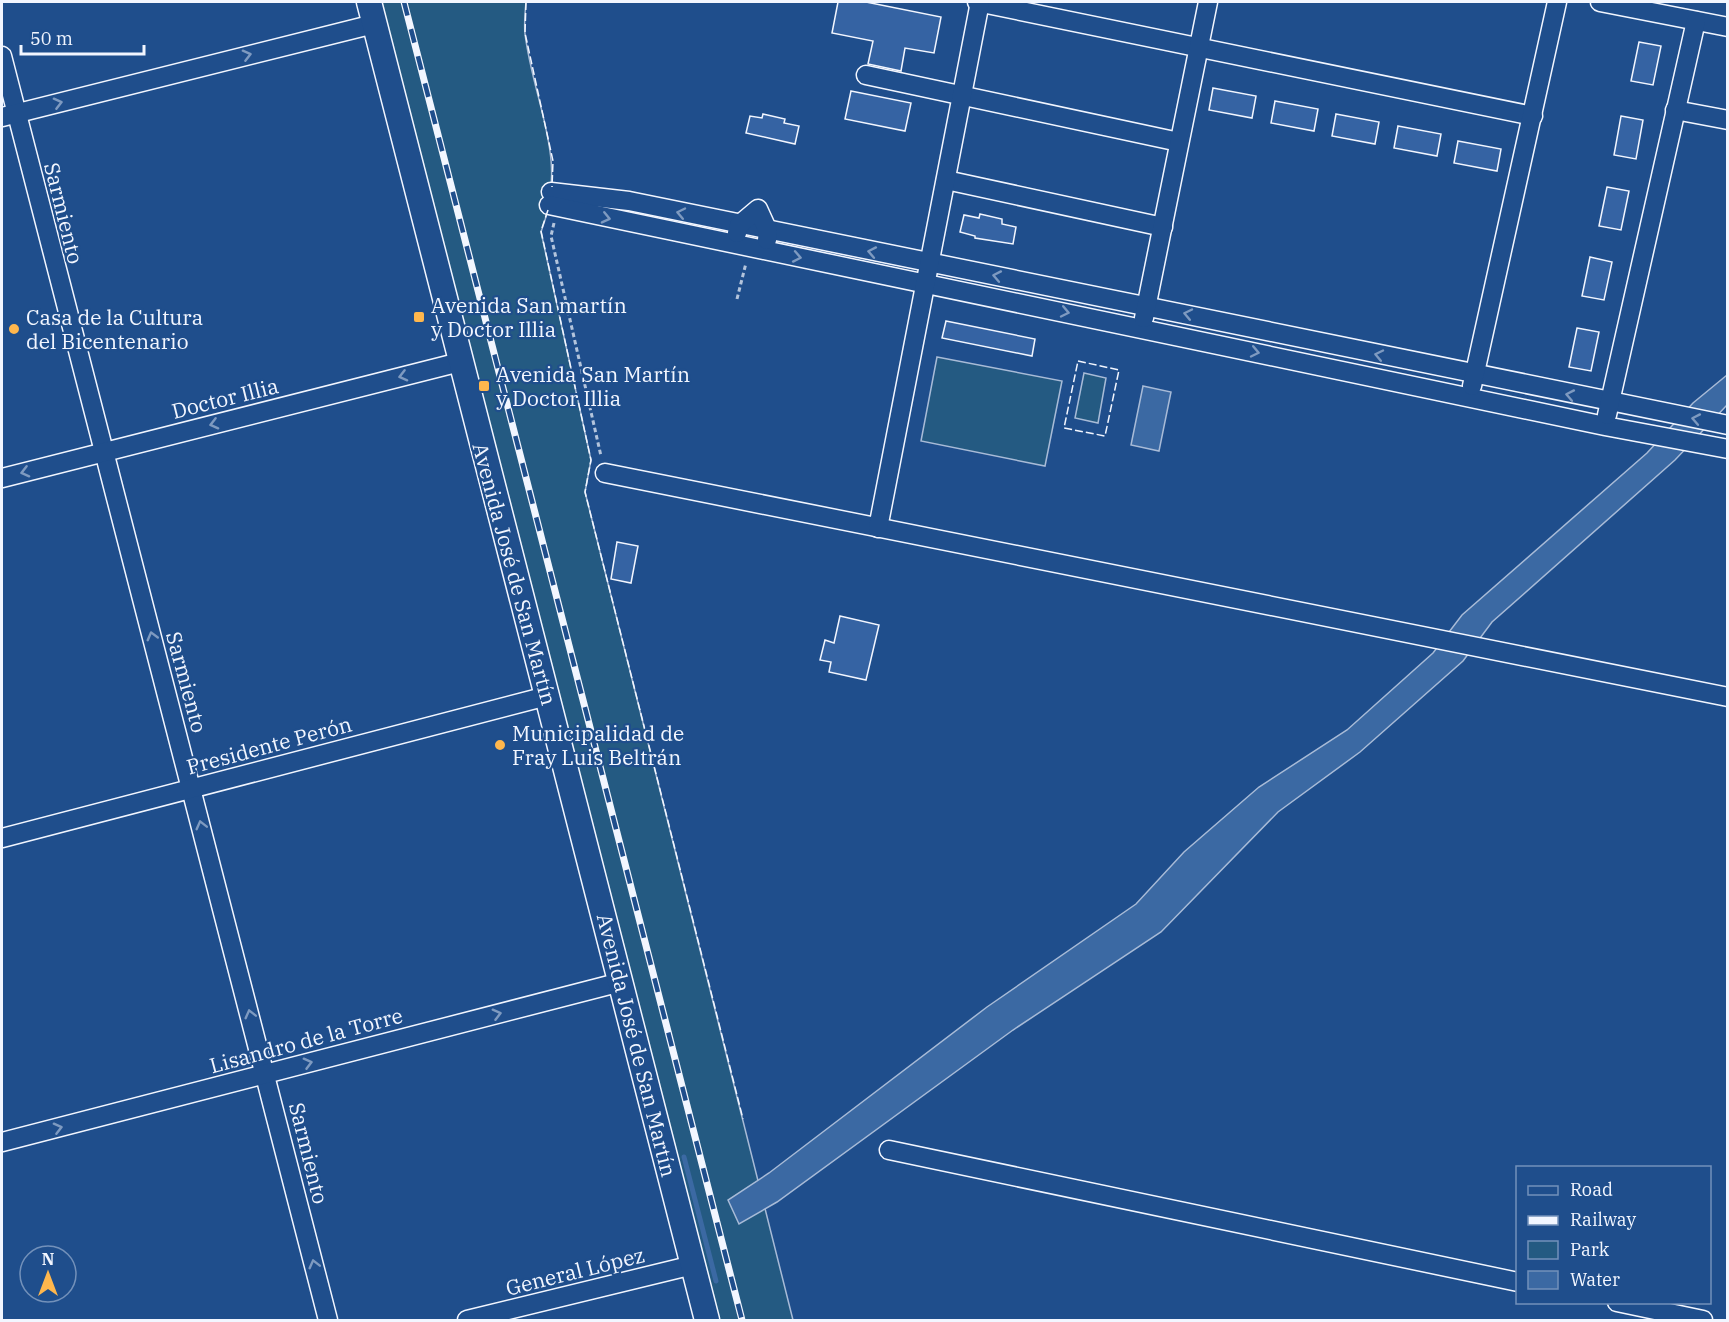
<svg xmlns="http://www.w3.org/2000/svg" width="1729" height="1322" font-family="'IBM Plex Serif',serif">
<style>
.green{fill:#245a82;stroke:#a8bbd7;stroke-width:1.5}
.water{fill:#3b69a3;stroke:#a8bbd7;stroke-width:1.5}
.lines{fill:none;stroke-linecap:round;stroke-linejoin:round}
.stream{stroke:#3b69a3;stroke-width:5}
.building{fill:#3563a3;stroke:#f2f6ff;stroke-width:1.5}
.minor-casing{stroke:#f2f6ff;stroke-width:21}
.major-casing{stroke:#f2f6ff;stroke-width:27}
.path{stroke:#b3c4dc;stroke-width:3;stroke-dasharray:4.5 3;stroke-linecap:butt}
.minor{stroke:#1f4e8c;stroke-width:18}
.major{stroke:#1f4e8c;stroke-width:24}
.rail-casing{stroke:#f2f6ff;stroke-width:7}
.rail{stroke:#1f4e8c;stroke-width:4.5;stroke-dasharray:14;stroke-linecap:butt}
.fence{stroke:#f2f6ff;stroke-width:1.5;stroke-dasharray:8 3;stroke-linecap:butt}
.oneway{stroke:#7e9ac0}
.poi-dot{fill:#ffb74d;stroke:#1f4e8c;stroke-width:2}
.labels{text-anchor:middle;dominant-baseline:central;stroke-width:4.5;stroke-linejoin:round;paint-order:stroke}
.street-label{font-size:21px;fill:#f2f6ff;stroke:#1f4e8c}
.poi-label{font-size:21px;fill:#f2f6ff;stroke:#1f4e8c;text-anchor:start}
</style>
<rect width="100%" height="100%" fill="#1f4e8c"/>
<g class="green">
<path d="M369 2H526C525 12 524 23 525 34 534 106 569 158 541 232L591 460 585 492 793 1320H707Z"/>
<polygon points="937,357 1062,381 1045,466 921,441"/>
<polygon points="1084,373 1106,378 1098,423 1075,418"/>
</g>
<g class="water">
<polygon points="1727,375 1727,405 1675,460 1492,622 1463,661 1360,752 1278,812 1161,932 1013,1030 777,1202 739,1224 728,1200 769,1173 987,1007 1136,904 1184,852 1259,787 1347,730 1433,653 1462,615 1647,453 1693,403"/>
<polygon points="1143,386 1171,392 1159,451 1131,445"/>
</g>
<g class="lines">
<polyline class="stream" points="684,1157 716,1281"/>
</g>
<g class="building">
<polygon points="838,2 866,2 941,17 934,53 905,48 901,71 868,64 873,41 832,33"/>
<polygon points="1639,42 1661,46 1653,85 1631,81"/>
<polygon points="1213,88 1256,96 1252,118 1209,110"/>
<polygon points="851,91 911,103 905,131 845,119"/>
<polygon points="1275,101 1318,109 1314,131 1271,123"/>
<polygon points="763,114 785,119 784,123 799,126 795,144 746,133 750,116 762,118"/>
<polygon points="1336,114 1379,122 1375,144 1332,136"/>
<polygon points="1621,116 1643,120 1636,159 1614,155"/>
<polygon points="1398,126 1441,134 1437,156 1394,148"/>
<polygon points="1458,141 1501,149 1497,171 1454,163"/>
<polygon points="1607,187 1629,191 1621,230 1599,226"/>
<polygon points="980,214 1002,219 1002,224 1016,227 1013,244 975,238 975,236 960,232 964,215 979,218"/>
<polygon points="1590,257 1612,262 1604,300 1582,296"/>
<polygon points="946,321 1035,339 1032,356 942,338"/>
<polygon points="1577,328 1599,332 1591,371 1569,367"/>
<polygon points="617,542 638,546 631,583 611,579"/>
<polygon points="840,616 879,625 866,680 829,672 831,662 820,660 825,640 834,643"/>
</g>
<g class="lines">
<g class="minor-casing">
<g id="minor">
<polyline points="977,2 1533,116"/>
<polyline points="1600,2 1728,27"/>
<polyline points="2,56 328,1320"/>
<polyline points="866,75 1179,142"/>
<polyline points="1675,110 1728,120"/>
<polyline points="2,117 374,24"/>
<polyline points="946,180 1163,227"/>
<polyline points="551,192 629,201 1728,425"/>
<polyline points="549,205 1605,426 1728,449"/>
<polyline points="737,233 739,225 758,209 768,231 767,240"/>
<polyline points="1144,318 1208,2"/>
<polyline points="1472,386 1557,2"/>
<polyline points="1607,415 1696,21"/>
<polyline points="605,473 1728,697"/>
<polyline points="2,478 460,362"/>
<polyline points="878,528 980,2"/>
<polyline points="2,838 547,696"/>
<polyline points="2,1142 621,982"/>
<polyline points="889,1150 1518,1282"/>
<polyline points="1617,1302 1703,1320"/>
<polyline points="467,1320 693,1265"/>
</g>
</g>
<g class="major-casing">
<polyline id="major" points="369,2 707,1320"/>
</g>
<g class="path">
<polyline points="554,223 551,236 601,456"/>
<polyline points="737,299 746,263"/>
</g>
<use href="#minor" class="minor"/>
<use href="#major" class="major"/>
<g class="rail-casing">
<polyline id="rail" points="404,2 742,1320"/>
</g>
<use href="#rail" class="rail"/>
<g class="fence">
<polyline points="526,2 525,33 553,161 552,187"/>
<polyline points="548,210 541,231 591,460 585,492 743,1119"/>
<polygon points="1078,361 1119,370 1105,436 1064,428"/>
</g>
</g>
<defs><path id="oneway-chevron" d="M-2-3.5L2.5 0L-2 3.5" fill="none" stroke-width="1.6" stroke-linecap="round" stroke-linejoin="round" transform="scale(1.5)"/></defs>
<g class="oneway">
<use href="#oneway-chevron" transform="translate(247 55) rotate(-14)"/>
<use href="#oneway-chevron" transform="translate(58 103) rotate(-14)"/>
<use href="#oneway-chevron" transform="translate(681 213) rotate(-168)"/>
<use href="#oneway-chevron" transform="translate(606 218) rotate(13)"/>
<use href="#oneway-chevron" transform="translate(872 252) rotate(-169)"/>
<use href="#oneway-chevron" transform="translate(797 257) rotate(11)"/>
<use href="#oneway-chevron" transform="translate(997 276) rotate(-169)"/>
<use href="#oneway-chevron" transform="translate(1065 312) rotate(12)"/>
<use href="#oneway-chevron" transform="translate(1188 314) rotate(-168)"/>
<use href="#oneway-chevron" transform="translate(1255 352) rotate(12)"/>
<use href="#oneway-chevron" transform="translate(1379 355) rotate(-168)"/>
<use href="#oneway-chevron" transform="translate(403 376) rotate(166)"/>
<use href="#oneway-chevron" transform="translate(1570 395) rotate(-169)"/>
<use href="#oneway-chevron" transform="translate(1696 419) rotate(-169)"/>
<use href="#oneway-chevron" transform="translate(214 424) rotate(166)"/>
<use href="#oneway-chevron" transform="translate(25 472) rotate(166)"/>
<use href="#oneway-chevron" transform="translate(152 636) rotate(-105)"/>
<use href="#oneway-chevron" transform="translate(201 825) rotate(-104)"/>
<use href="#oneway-chevron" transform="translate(250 1014) rotate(-104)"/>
<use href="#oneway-chevron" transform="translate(497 1014) rotate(-15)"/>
<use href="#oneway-chevron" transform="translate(308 1063) rotate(-15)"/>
<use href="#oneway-chevron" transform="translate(58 1128) rotate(-14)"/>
<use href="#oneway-chevron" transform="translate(314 1264) rotate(-104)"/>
</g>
<g class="poi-dot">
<rect x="413" y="311" width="12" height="12" rx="3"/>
<circle cx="14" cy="329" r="6"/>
<rect x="478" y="380" width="12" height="12" rx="3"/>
<circle cx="500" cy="745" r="6"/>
</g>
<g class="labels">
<g class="street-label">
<text transform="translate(64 213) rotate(76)">Sarmiento</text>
<text transform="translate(225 398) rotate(-14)">Doctor Illia</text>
<text transform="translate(515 574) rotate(75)">Avenida José de San Martín</text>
<text transform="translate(187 682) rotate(75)">Sarmiento</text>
<text transform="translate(269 745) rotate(-15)">Presidente Perón</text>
<text transform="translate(306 1040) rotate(-15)">Lisandro de la Torre</text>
<text transform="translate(637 1045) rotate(76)">Avenida José de San Martín</text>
<text transform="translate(309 1153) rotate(76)">Sarmiento</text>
<text transform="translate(575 1271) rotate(-14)">General López</text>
</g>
<g class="poi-label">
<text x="431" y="305">Avenida San martín<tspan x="431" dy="24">y Doctor Illia</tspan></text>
<text x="26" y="317">Casa de la Cultura<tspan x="26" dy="24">del Bicentenario</tspan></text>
<text x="496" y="374">Avenida San Martín<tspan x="496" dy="24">y Doctor Illia</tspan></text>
<text x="512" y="733">Municipalidad de<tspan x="512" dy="24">Fray Luis Beltrán</tspan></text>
</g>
</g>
<rect width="1729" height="1322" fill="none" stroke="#f2f6ff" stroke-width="6"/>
<rect x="1516" y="1166" width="195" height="138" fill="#1f4e8c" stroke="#7391ba" stroke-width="1.5"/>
<rect x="1528" y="1186" width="30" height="9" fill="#1f4e8c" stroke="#7391ba" stroke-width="1.5"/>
<text x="1570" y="1196" font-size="18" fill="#f2f6ff">Road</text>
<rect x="1528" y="1216" width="30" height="9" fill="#f2f6ff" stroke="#7391ba" stroke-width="1.5"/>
<text x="1570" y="1226" font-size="18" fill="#f2f6ff">Railway</text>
<rect x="1528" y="1241" width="30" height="18" fill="#245a82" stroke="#7391ba" stroke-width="1.5"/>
<text x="1570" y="1256" font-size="18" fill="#f2f6ff">Park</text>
<rect x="1528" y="1271" width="30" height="18" fill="#3b69a3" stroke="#7391ba" stroke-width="1.5"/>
<text x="1570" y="1286" font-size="18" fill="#f2f6ff">Water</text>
<g transform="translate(48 1274)"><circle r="28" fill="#1f4e8c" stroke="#7391ba" stroke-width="1.5"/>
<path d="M0-4.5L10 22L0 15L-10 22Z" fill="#ffb74d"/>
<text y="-9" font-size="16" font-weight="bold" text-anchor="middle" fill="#f2f6ff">N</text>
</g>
<path d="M21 45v9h123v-9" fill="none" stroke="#f2f6ff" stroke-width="3"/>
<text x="30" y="45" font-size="18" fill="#f2f6ff" stroke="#1f4e8c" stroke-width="4.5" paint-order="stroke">50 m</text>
</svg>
